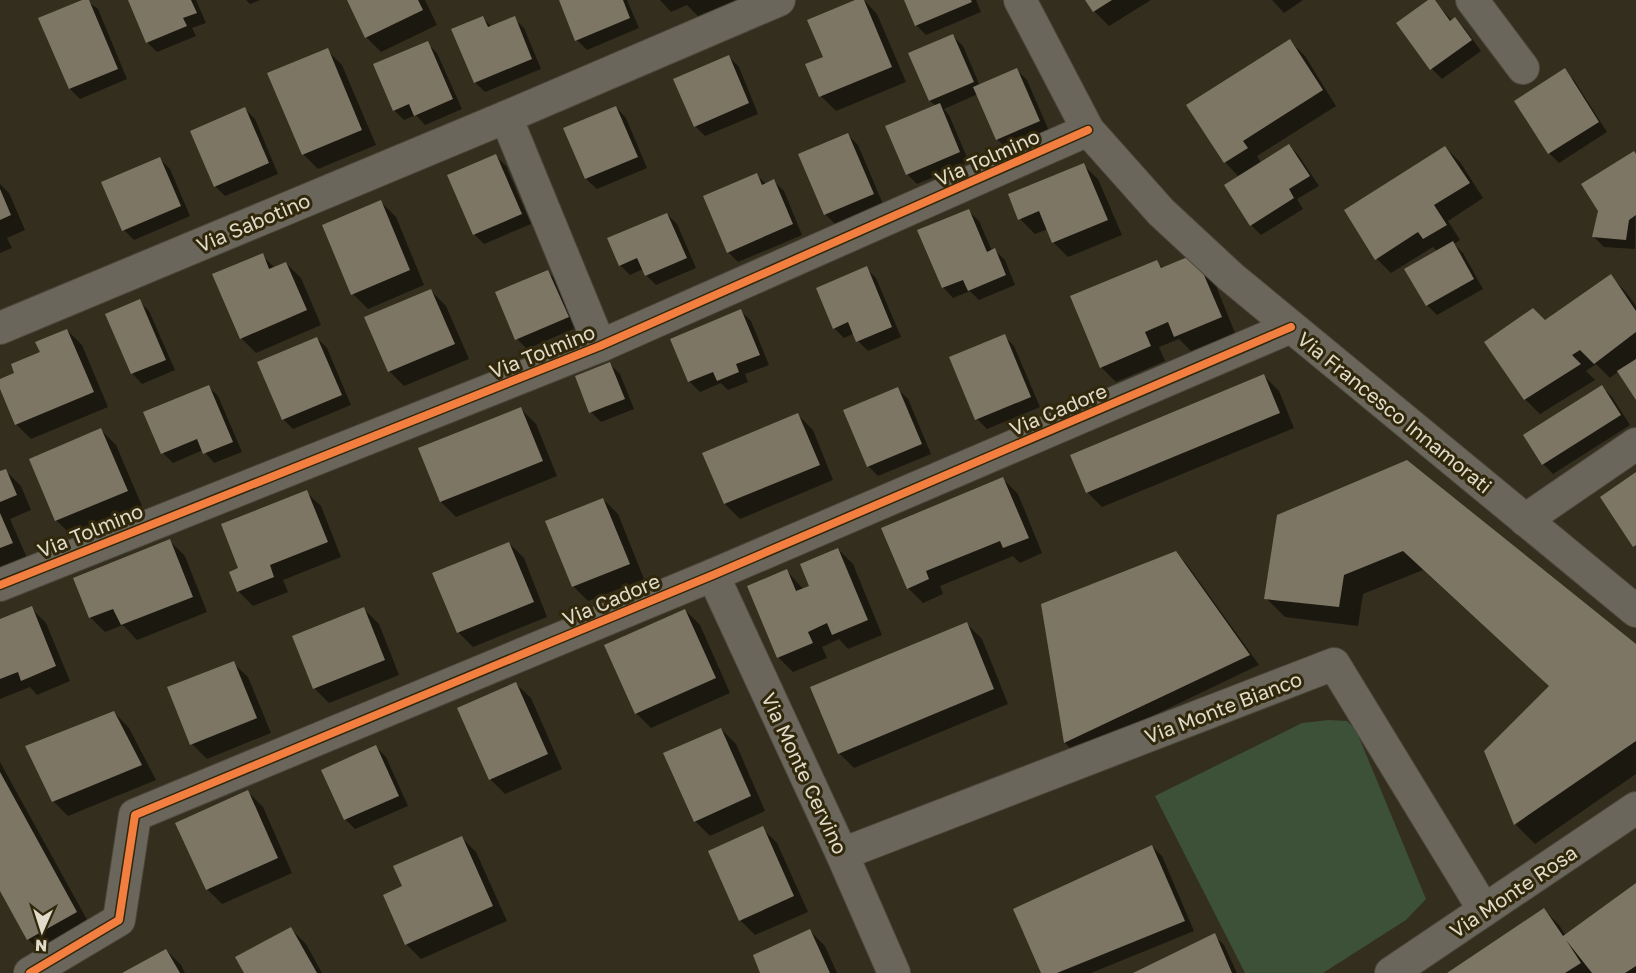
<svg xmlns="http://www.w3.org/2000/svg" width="1636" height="973" font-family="'Golos Text',sans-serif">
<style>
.green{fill:#3d5138}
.shadow{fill:#0007}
.building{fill:#7e7665}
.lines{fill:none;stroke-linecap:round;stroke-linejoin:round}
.street-casing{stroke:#4d493c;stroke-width:34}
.street{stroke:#6a665b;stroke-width:32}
.cycleway-casing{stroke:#31270b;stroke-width:11}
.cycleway{stroke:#f27e40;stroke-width:8}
.labels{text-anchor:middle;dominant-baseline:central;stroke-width:6;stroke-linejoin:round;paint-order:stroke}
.street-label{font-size:20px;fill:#e0dbca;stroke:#31270b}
</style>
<rect width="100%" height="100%" fill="#332e1e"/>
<polygon class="green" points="1329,720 1347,721 1356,730 1426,899 1406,920 1323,973 1245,973 1155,796 1302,723"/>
<g class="shadow">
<polygon points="86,0 98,9 127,79 80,99 70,89"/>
<polygon points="129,0 196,0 206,23 192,28 196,36 157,52 147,42"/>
<polygon points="246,0 260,0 250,4"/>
<polygon points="348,0 425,0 437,25 381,52 366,37"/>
<polygon points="560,0 627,0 639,28 587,50 577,40"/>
<polygon points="660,0 737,0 698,16 687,5 671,12"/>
<polygon points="859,0 864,0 877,14 906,82 836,111 821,96 807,65 825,58"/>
<polygon points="905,0 976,0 981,12 926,35 916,25"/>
<polygon points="1087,0 1151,0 1109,26 1094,11"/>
<polygon points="1272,0 1303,0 1284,13"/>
<polygon points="1430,0 1434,0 1452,21 1455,19 1465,29 1481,51 1442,79 1432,69 1398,24"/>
<polygon points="482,17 492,27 514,18 524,28 541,69 485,92 475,82"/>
<polygon points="953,36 963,46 980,86 1017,70 1027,80 1049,131 1007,149 997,139 978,94 944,109 949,115 969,162 917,184 907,174 936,106 930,101 910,54"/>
<polygon points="1290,41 1305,56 1336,106 1257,156 1261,163 1289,145 1299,156 1319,186 1297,199 1303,209 1261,235 1251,225 1226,185 1239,177 1225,162 1189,106"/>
<polygon points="427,43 437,53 462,109 425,125 416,115 404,120 394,110"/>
<polygon points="327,50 342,65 376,145 318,169 303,154"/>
<polygon points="729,57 739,67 758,114 705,136 695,126"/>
<polygon points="1564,70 1574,80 1607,132 1559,163 1549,153"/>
<polygon points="616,107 626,118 647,168 597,189 586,179 565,129"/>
<polygon points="245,109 255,119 278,174 225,196 215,186"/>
<polygon points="848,135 858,145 883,204 835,224 825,214"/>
<polygon points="1445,147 1460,162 1483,198 1448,221 1460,240 1454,244 1463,253 1483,289 1437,315 1427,305 1438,252 1433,247 1391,273 1377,259"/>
<polygon points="1636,155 1635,249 1604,247 1594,237 1599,211"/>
<polygon points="496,156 506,166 531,224 484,244 474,234"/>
<polygon points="160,159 170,169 190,216 134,240 124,230"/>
<polygon points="1083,165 1098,179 1122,235 1068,257 1053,242 1048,229 1035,234 1020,219"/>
<polygon points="757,175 766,184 774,181 784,191 802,235 738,262 728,252"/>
<polygon points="0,184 9,193 25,230 7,238 12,248 0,253"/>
<polygon points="381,202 396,217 424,285 368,309 353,294"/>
<polygon points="969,211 979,221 992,251 995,250 1005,260 1015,285 979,300 970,291 953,298 943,287"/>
<polygon points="667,214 677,224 696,268 656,285 646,275 643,269 630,275 620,265"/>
<polygon points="262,255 275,268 286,263 301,278 321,325 256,353 241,338"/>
<polygon points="1157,262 1164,269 1210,271 1235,333 1191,351 1179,339 1159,347 1165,361 1116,382 1101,367"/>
<polygon points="866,268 876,278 901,337 868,351 858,341 855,333 844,338 834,328"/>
<polygon points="548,272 558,282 578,327 527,349 517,339"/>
<polygon points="1610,276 1625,291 1636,306 1636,397 1619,371 1610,378 1596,364 1586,371 1595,380 1540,414 1525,399 1486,342 1545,321"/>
<polygon points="431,291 446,306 469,359 404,386 389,371"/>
<polygon points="139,301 149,311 175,370 142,384 132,373"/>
<polygon points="741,311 751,321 769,365 745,374 748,382 728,390 721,383 700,392 689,381 672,339"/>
<polygon points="67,330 82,345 108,407 31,439 16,424 0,385 0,380 16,374"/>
<polygon points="1004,336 1014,346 1040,407 987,429 977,419"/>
<polygon points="317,338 327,348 351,405 293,429 283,419"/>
<polygon points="610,364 620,374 634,409 601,422 591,412 576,377"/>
<polygon points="1264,376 1279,391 1294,428 1102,507 1087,492"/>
<polygon points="208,386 218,396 242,452 214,463 203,450 173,463 163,453 145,413"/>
<polygon points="1602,387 1612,397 1630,425 1553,474 1543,464"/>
<polygon points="898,389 908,399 931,454 878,476 868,466"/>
<polygon points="521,409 536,424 557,476 456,517 441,502"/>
<polygon points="798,415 813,430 833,480 740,519 725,504 704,454"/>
<polygon points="101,430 116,445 142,506 71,535 56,520"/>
<polygon points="1406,462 1636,646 1636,774 1535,844 1516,825 1486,751 1551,687 1423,570 1363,594 1358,626 1285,617 1266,598"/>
<polygon points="6,471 21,486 31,510 10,519 27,558 0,569 0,473"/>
<polygon points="1003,479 1018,494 1042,553 1020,563 1013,556 940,586 943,594 923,603 908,588"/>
<polygon points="306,492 321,506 341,557 283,580 288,592 253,606 238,591 240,569"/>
<polygon points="603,499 618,514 644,579 588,601 573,586"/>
<polygon points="170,541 185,556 207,612 137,640 123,625 105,632 90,617"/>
<polygon points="509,543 524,558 547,617 473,647 458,632"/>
<polygon points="838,549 853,564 882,635 848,649 839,639 822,647 827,658 793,672 778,657 787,571 803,589 811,586"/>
<polygon points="1176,553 1186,563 1259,665 1075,753 1065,743 1043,604"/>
<polygon points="31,608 46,623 70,681 37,695 30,687 0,699 0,621"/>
<polygon points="364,609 379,624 399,675 329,703 314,688"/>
<polygon points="685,610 700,625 730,693 651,728 636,713 606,645"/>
<polygon points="967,624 982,639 1008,704 854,768 839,753"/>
<polygon points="233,663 248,677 271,733 207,759 192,744"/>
<polygon points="516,684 531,698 562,769 505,794 490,779"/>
<polygon points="114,712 129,728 156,780 68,816 53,801"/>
<polygon points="721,729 736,744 765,811 710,836 695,821"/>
<polygon points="376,747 386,757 408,806 355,829 345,819"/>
<polygon points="0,762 91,927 43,954 28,939 0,888"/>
<polygon points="248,792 263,807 292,873 222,904 207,889"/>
<polygon points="762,828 777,843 808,912 755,935 740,920"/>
<polygon points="461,837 476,852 507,921 421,959 406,944 404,887"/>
<polygon points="1152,846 1162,856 1194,931 1091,973 1043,973"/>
<polygon points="1636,885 1636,973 1450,973 1544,910 1559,925 1566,936"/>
<polygon points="291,929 306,944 322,973 245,973"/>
<polygon points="810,931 825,946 837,973 762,973"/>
<polygon points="1214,935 1224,945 1237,973 1137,973"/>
<polygon points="166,950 181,965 185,973 125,973"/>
</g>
<g class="building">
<polygon points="82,0 89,0 118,69 69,89 38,18"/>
<polygon points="128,0 191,0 197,13 183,18 187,26 146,43"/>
<polygon points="347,0 418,0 423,10 365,38"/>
<polygon points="559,0 623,0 630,18 575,41"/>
<polygon points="855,0 864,0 892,67 819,97 805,64 823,57 807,20"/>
<polygon points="904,0 971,0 972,2 915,26"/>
<polygon points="1085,0 1112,0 1093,12"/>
<polygon points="1428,0 1435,0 1450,21 1455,17 1472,40 1430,70 1396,23"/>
<polygon points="483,16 488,27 515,16 532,59 474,83 451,29"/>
<polygon points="953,34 974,82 929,101 908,53"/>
<polygon points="1290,39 1323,90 1243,141 1248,148 1224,163 1186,105"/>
<polygon points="428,41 453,99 414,116 409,104 393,111 373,64"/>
<polygon points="328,48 362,130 302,155 267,73"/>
<polygon points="729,55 749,103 694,127 673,79"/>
<polygon points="1017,68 1040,121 996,140 973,87"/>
<polygon points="1565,68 1599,122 1548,154 1514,101"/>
<polygon points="940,103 960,152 906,175 885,126"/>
<polygon points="616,106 638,157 585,179 563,128"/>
<polygon points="245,107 269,163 214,187 190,131"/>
<polygon points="848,133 874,194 824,215 798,154"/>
<polygon points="1289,144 1310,176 1289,189 1294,198 1250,226 1224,185"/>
<polygon points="1445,146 1470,183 1434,205 1447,225 1423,239 1418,232 1375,260 1344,210"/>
<polygon points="1634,151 1636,154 1636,215 1629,220 1626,240 1592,237 1598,211 1581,184"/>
<polygon points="496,154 522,214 473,235 447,175"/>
<polygon points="160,157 181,206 122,231 101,182"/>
<polygon points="1084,163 1108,220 1052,243 1039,211 1018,220 1008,194"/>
<polygon points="757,173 762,185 774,179 793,224 727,253 703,196"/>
<polygon points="0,189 11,215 0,220"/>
<polygon points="381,200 410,270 351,295 322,225"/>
<polygon points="969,209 987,252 995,248 1006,275 968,291 963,280 942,288 917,230"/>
<polygon points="667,213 687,258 645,276 637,258 619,266 607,238"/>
<polygon points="1453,241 1474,279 1426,306 1404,269"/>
<polygon points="263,253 269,269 286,262 307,310 240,339 212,274"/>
<polygon points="1195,254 1222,317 1174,337 1168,322 1145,332 1151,346 1100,368 1070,296 1157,260 1161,268"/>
<polygon points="867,266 892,327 856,342 848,322 833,329 816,288"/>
<polygon points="548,270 569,317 515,340 495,292"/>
<polygon points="1611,274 1636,311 1636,332 1594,364 1580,350 1572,355 1581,364 1524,400 1484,342 1533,308 1545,320"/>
<polygon points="431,289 455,344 388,372 364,317"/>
<polygon points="140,299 166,360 131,374 105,314"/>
<polygon points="741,309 760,355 736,364 739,372 717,381 713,372 688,382 670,339"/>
<polygon points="67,329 94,392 15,425 0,389 0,379 14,373 11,364 40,352 35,342"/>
<polygon points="1005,334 1031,397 975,420 949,357"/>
<polygon points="317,337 342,395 282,420 257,362"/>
<polygon points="1636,359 1636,400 1617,371"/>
<polygon points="610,362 625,399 589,413 575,376"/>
<polygon points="1264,374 1280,413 1086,493 1070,455"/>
<polygon points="209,385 233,442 203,454 197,439 161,454 143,412"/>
<polygon points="1602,385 1621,415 1542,465 1523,435"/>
<polygon points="898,387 922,444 867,467 843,410"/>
<polygon points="521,407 543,461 440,502 418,448"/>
<polygon points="798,413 820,465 724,504 702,453"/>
<polygon points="101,428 128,491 55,521 29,459"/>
<polygon points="1407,460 1636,644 1636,741 1514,825 1484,751 1549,686 1403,551 1344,575 1339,607 1264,599 1277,515"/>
<polygon points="6,469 17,495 0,502 0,471"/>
<polygon points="1636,472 1636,545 1633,547 1600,497"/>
<polygon points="1003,477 1029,538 1003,548 1000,541 926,571 929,579 907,589 881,528"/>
<polygon points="307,490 328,542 270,565 274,577 237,592 229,572 238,568 221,524"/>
<polygon points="603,498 630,564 572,587 545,521"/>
<polygon points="0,513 13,543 0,548"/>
<polygon points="170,539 193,597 121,625 113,609 89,618 73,578"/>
<polygon points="509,542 534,602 457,633 432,573"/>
<polygon points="838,548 868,620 832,635 827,623 808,632 813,643 777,658 747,586 787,569 796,591 809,586 800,564"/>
<polygon points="1176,551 1250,655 1064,743 1041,604"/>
<polygon points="32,606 56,666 21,681 18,672 0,679 0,619"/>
<polygon points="364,607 385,660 313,689 292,636"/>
<polygon points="685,609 716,678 635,714 604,645"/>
<polygon points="967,622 994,689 838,754 810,687"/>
<polygon points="234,661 257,718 190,745 167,687"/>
<polygon points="516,682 548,754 489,780 457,708"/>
<polygon points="114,711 142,765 52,802 25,746"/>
<polygon points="721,728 751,796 694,822 663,753"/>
<polygon points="376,745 399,796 344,820 321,770"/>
<polygon points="0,772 77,912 27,940 0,891"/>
<polygon points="248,790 278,858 206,890 175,823"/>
<polygon points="763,826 794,896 739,921 708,851"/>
<polygon points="462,836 493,906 405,945 383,895 402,886 393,866"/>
<polygon points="1152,845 1185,921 1057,973 1041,973 1013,909"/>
<polygon points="1636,883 1636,966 1625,973 1592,973 1566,940 1581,963 1565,973 1447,973 1544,908 1563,936"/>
<polygon points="291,927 317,973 244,973 235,957"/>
<polygon points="810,929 830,973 760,973 753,955"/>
<polygon points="1215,933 1232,973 1133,973"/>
<polygon points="166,949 180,973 122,973"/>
</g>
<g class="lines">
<g class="street-casing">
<g id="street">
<polyline points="1020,0 1088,130 1161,212 1231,277 1636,611"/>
<polyline points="1472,0 1523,68"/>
<polyline points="506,117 600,346"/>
<polyline points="0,328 506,117 779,0"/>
<polyline points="1525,520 1636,444"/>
<polyline points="713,575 842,854 894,973"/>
<polyline points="0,585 600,346 1088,130"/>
<polyline points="842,854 1334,664 1484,910"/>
<polyline points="30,973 119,920 135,815 713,575 1291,327"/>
<polyline points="1391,973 1636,808"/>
</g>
</g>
<use href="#street" class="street"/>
<g class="cycleway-casing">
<g id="cycleway">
<polyline points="0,585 600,346 1088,130"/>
<polyline points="30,973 119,920 135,815 713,575 1291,327"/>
</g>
</g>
<use href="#cycleway" class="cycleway"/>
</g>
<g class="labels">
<g class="street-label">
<text transform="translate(987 157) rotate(-24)">Via Tolmino</text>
<text transform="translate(253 222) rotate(-23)">Via Sabotino</text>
<text transform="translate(542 351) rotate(-22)">Via Tolmino</text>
<text transform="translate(1058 409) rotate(-23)">Via Cadore</text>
<text transform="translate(1395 412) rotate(39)">Via Francesco Innamorati</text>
<text transform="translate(90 530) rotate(-22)">Via Tolmino</text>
<text transform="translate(611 599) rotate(-23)">Via Cadore</text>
<text transform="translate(1223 707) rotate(-21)">Via Monte Bianco</text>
<text transform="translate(805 773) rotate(65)">Via Monte Cervino</text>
<text transform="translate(1513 891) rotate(-34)">Via Monte Rosa</text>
</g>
</g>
<g transform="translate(42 931) rotate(183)" stroke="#31270b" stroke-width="4.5" paint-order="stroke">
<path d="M0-4.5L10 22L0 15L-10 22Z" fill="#e0dbca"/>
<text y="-9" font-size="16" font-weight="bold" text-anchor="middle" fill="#e0dbca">N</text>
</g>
</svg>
